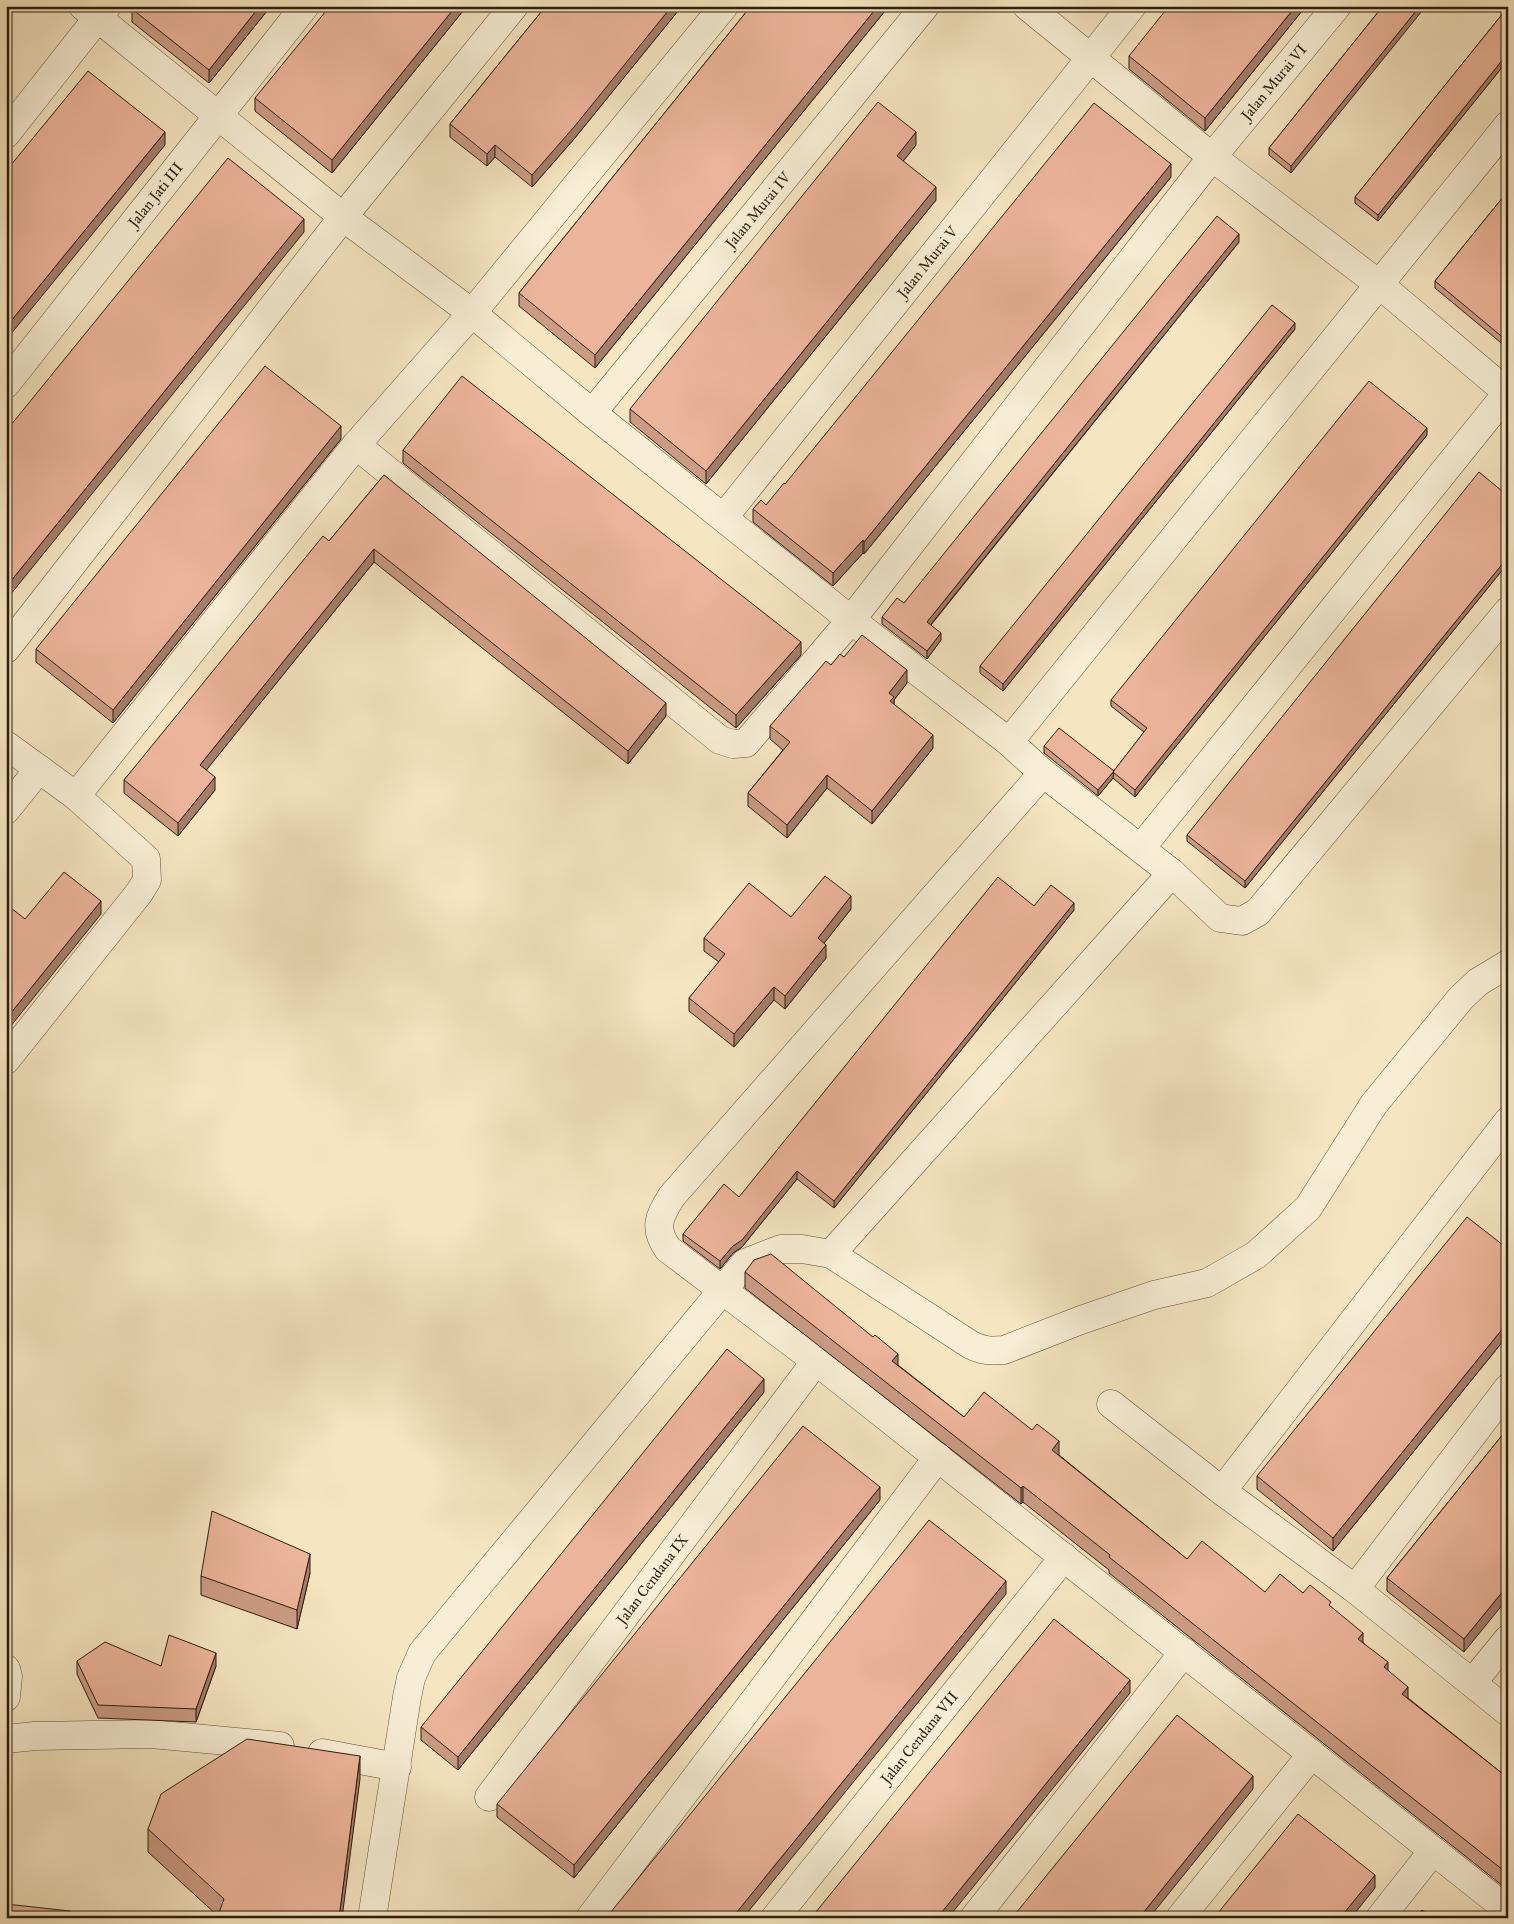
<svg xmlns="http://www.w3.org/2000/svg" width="1514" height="1924" font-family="'IM FELL Great Primer',serif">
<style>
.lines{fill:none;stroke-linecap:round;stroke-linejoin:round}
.minor-casing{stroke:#5e503b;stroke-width:29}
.minor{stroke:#f8eed6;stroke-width:28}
.wall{fill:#cb9b84;stroke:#2c1e0f}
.shaded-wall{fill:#a57e6c;stroke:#2c1e0f}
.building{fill:#ecb49a;stroke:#2c1e0f}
.labels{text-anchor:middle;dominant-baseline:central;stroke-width:4;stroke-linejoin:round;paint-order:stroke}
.street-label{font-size:15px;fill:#2c1e0f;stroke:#f8eed6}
</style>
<rect width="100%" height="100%" fill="#f5e5c0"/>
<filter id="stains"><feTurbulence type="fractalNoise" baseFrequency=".004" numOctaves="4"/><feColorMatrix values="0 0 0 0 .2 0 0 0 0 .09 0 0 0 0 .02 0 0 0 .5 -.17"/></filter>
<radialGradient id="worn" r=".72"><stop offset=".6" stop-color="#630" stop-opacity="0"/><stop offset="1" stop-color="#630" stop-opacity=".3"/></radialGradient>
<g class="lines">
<g class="minor-casing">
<g id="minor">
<path d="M83 6 343 217 472 313 592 413 851 620 1009 742 1043 773 672 1196C659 1216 653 1228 668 1249L816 1361 1508 1910"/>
<polyline points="1027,6 1212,157 1380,285 1508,393"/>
<polyline points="6,134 107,6"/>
<path id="s1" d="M6 384 305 6"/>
<path id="s2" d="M592 413 925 6"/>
<path id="s3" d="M356 445 720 740 733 744 746 743 851 620 1212 157 1337 6"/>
<path id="s4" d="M724 517 1132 6"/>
<polyline points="6,649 343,217 514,6"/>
<polyline points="1009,742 1508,125"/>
<polyline points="6,745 76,796 356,445 472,313 724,6"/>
<polyline points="1043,773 1172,873 1220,918 1242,921 1258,912 1508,611"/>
<polyline points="6,810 39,769"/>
<polyline points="1141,848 1508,392"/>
<polyline points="6,1060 139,893 147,880 146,859 76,796"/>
<polyline points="831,1254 1172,873"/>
<polyline points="1111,1404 1222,1491 1355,1589 1508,1712"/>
<polyline points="1222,1491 1508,1121"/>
<polyline points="1355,1589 1508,1388"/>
<polyline points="6,1669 8,1676 6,1697"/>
<polyline points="1472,1683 1508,1639"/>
<polyline points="6,1739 35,1736 151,1734 280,1746"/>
<polyline points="322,1753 397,1767"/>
<path id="s5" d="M489 1797 816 1361"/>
<path d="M372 1918 407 1697 411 1678 422 1653 745 1263 781 1249H802L831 1254 971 1345C983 1351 991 1351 1004 1350L1081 1320 1154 1295 1207 1283 1256 1255 1308 1208 1374 1104 1461 998 1478 982 1508 964"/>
<polyline points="590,1918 938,1457"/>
<path id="s6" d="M775 1918 1064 1557"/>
<polyline points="974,1918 1184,1652"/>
<polyline points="1180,1918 1312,1754"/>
<polyline points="1380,1918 1433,1851"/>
</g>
</g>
<use href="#minor" class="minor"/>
</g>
<g class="wall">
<polygon points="271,6 209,83 132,22 132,9"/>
<polygon points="467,6 332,173 255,111 255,98"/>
<polygon points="546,6 682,6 574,139 532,187 495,157 487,166 450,137 450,124"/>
<polygon points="751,6 889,6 595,368 519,306 519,293"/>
<polygon points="1086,6 1098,6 1094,12"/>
<polygon points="1306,6 1205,131 1129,69 1129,56"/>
<polygon points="1383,6 1291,173 1269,155 1269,148"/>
<polygon points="1508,7 1508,60 1378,221 1355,203 1355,197"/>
<polygon points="916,145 903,161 936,200 706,484 630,422 630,409"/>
<polygon points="1171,177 864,554 863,553 833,586 753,522 753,509 766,505 785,484"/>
<polygon points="1508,191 1506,347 1435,288 1435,281"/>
<polygon points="1239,242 931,625 941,640 927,659 882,624 882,617 904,603"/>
<polygon points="1295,329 1003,691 980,673 980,666"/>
<polygon points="1427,435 1135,797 1113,778 1098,796 1044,753 1044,746 1114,771 1144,732 1111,706 1111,700"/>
<polygon points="341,439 113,723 36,662 36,649"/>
<polygon points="403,450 801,655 736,728 403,463"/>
<polygon points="384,475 666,716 628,764 374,562 206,770 215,790 178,836 124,793 124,780 329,541"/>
<polygon points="1508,496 1508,563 1245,888 1187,841 1187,835"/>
<polygon points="844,657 907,683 894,700 894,704 933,748 872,824 827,788 787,838 748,806 748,793 783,750 770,739 770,726 831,665"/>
<polygon points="1034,906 1074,910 834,1208 797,1179 742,1247 733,1253 720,1269 683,1241 683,1234 739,1197"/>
<polygon points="851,909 824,943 826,958 785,1009 774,1000 734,1047 689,1011 689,998 719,962 704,951 704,938 791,917"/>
<polygon points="1508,1171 1508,1189 1505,1187 1505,1174"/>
<polygon points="1508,1249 1508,1335 1333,1551 1257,1489 1257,1476"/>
<polygon points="745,1272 873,1337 898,1365 964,1417 1059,1455 1187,1559 1265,1592 1303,1593 1331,1607 1388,1670 1408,1698 1508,1778 1508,1890 1109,1573 1109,1570 1023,1502 1021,1504 745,1288"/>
<polygon points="764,1392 458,1770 421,1740 421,1727"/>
<polygon points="1508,1428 1464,1652 1387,1591 1387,1578"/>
<polygon points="880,1500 574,1878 497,1817 497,1804"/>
<polygon points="310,1573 297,1629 201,1595 201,1576"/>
<polygon points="77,1661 161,1666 216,1666 196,1722 98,1718 77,1674"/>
<polygon points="360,1779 218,1916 148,1852 148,1829"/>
</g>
<g class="shaded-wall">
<polygon points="260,6 271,6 209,83 209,70"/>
<polygon points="456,6 467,6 332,173 332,160"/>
<polygon points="672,6 682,6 574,139 532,187 532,175"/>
<polygon points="878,6 889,6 595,368 595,355"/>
<polygon points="1094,6 1098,6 1094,12"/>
<polygon points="1296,6 1306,6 1205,131 1205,118"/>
<polygon points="1420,6 1426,6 1291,173 1291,166"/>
<polygon points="1508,53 1508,60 1378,221 1378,215"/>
<polygon points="165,132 165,145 6,340 6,327"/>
<polygon points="916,132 916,145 897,169 897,156"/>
<polygon points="495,145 495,157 487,166 487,154"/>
<polygon points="1171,164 1171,177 864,554 864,542"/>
<polygon points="936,187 936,200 706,484 706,471"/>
<polygon points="304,219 304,232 6,600 6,587"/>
<polygon points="1239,234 1239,242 927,629 927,622"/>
<polygon points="1295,323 1295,329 1003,691 1003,684"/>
<polygon points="1508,339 1508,345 1506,347 1506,340"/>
<polygon points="341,426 341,439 113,723 113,710"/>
<polygon points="1427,428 1427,435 1135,797 1135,790"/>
<polygon points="863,540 863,553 833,586 833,573"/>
<polygon points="374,549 374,562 200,778 200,765"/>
<polygon points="1508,557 1508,563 1245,888 1245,881"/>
<polygon points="941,633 941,640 927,659 927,651"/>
<polygon points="801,642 801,655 736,728 736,715"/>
<polygon points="907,670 907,683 894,700 894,710 890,704 889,693"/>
<polygon points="666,703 666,716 628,764 628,751"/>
<polygon points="933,735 933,748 872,824 872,811"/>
<polygon points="1114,771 1113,778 1098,796 1098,790"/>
<polygon points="827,775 827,788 787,838 787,825"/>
<polygon points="215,777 215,790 178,836 178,823"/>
<polygon points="851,896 851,909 818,951 818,938"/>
<polygon points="101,901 101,914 6,1032 6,1019"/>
<polygon points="1074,903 1074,910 834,1208 834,1201"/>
<polygon points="826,945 826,958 785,1009 785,996"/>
<polygon points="774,987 774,1000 734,1047 734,1034"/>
<polygon points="797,1171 797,1179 742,1247 733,1253 720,1269 720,1261"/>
<polygon points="1508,1322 1508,1335 1333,1551 1333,1538"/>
<polygon points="898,1354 898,1370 892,1361"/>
<polygon points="764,1379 764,1392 458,1770 458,1757"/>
<polygon points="1059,1441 1059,1457 1052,1450"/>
<polygon points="1023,1486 1023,1502 1021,1504 1021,1488"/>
<polygon points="880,1487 880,1500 574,1878 574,1865"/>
<polygon points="310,1554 310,1573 297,1629 297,1610"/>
<polygon points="1006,1581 1006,1594 743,1918 732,1918"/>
<polygon points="1508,1585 1508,1598 1464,1652 1464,1639"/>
<polygon points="1363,1633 1363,1649 1358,1639"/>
<polygon points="216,1653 216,1666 196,1722 196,1709"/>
<polygon points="1388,1662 1388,1678 1384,1667"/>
<polygon points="1130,1680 1130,1693 948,1918 937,1918"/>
<polygon points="1408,1687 1408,1703 1402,1694"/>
<polygon points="360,1756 360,1779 342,1918 339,1918"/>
<polygon points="1253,1776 1253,1789 1149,1918 1139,1918"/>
<polygon points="1375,1875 1375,1888 1351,1918 1340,1918"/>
</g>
<g class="building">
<polygon points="134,6 260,6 209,70 132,9"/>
<polygon points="330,6 456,6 332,160 255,98"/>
<polygon points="546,6 672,6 574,127 532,175 495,145 487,154 450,124"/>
<polygon points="751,6 878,6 595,355 519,293"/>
<polygon points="1169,6 1296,6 1205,118 1129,56"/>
<polygon points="1383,6 1420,6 1291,166 1269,148"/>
<polygon points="1508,7 1508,53 1378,215 1355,197"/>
<polygon points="88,71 165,132 6,327 6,171"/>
<polygon points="878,102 916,132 897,156 936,187 706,471 630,409"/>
<polygon points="1094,103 1171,164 864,542 863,540 833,573 753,509 761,500 766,505 784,483 785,484"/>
<polygon points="228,158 304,219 6,587 6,431"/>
<polygon points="1508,191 1508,339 1506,340 1435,281"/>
<polygon points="1217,216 1239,234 927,622 941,633 927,651 882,617 897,598 904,603"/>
<polygon points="1272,305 1295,323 1003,684 980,666"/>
<polygon points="265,366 341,426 113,710 36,649"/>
<polygon points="462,376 801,642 736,715 403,450"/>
<polygon points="1369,381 1427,428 1135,790 1113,772 1147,728 1111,700"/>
<polygon points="1479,472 1508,496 1508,557 1245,881 1187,835"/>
<polygon points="384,475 666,703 628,751 374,549 200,765 215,777 178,823 124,780 323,536 329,541"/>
<polygon points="862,635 907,670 889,693 894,697 890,701 933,735 872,811 827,775 787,825 748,793 790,742 770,726 826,661 831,665 840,654 844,657"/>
<polygon points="1059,728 1114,771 1098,790 1044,746"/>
<polygon points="64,872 101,901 6,1019 6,904 25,919"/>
<polygon points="825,876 851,896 818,938 826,945 785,996 774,987 734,1034 689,998 725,954 704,938 749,883 791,917"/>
<polygon points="998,877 1034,906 1051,885 1074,903 834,1201 797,1171 742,1240 733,1246 720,1261 683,1234 724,1184 739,1197"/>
<polygon points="1467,1217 1508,1249 1508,1322 1333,1538 1257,1476"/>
<polygon points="771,1254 873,1337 875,1335 898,1354 892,1361 964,1417 984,1392 1032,1430 1037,1424 1059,1441 1052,1450 1187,1559 1202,1541 1265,1592 1280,1574 1303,1593 1310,1585 1331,1602 1329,1605 1363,1633 1358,1639 1388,1662 1384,1667 1408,1687 1402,1694 1508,1778 1508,1874 1109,1557 1110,1555 1023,1486 1021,1488 745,1272 754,1260"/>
<polygon points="727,1349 764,1379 458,1757 421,1727"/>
<polygon points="803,1426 880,1487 574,1865 497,1804"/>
<polygon points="1508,1428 1508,1585 1464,1639 1387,1578"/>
<polygon points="212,1511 310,1554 297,1610 201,1576"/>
<polygon points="929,1520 1006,1581 732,1918 606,1918"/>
<polygon points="1054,1619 1130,1680 937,1918 811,1918"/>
<polygon points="169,1635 216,1653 196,1709 98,1705 77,1661 105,1642 161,1666"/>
<polygon points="1177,1715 1253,1776 1139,1918 1012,1918"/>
<polygon points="247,1739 360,1756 339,1918 217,1918 224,1899 148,1829 161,1794"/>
<polygon points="1298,1814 1375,1875 1340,1918 1214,1918"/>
<polygon points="6,1904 70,1911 70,1918 6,1918"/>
<polygon points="1422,1910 1432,1918 1415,1918"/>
</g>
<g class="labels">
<g class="street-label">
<text stroke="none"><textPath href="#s3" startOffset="1341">Jalan Murai VI</textPath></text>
<text stroke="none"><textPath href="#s1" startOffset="241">Jalan Jati III</textPath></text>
<text stroke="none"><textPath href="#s2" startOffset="262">Jalan Murai IV</textPath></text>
<text stroke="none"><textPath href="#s4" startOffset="326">Jalan Murai V</textPath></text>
<text stroke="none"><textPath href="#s5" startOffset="272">Jalan Cendana IX</textPath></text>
<text stroke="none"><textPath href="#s6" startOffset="231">Jalan Cendana VII</textPath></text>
</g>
</g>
<rect width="1514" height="1924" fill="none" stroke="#f5e5c0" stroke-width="25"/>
<rect x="8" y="8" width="1499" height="1909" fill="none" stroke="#2c1e0f" stroke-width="2.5"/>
<rect x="12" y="12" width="1489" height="1899" fill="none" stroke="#2c1e0f"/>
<rect width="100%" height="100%" filter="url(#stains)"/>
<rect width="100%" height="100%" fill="url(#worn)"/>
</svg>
